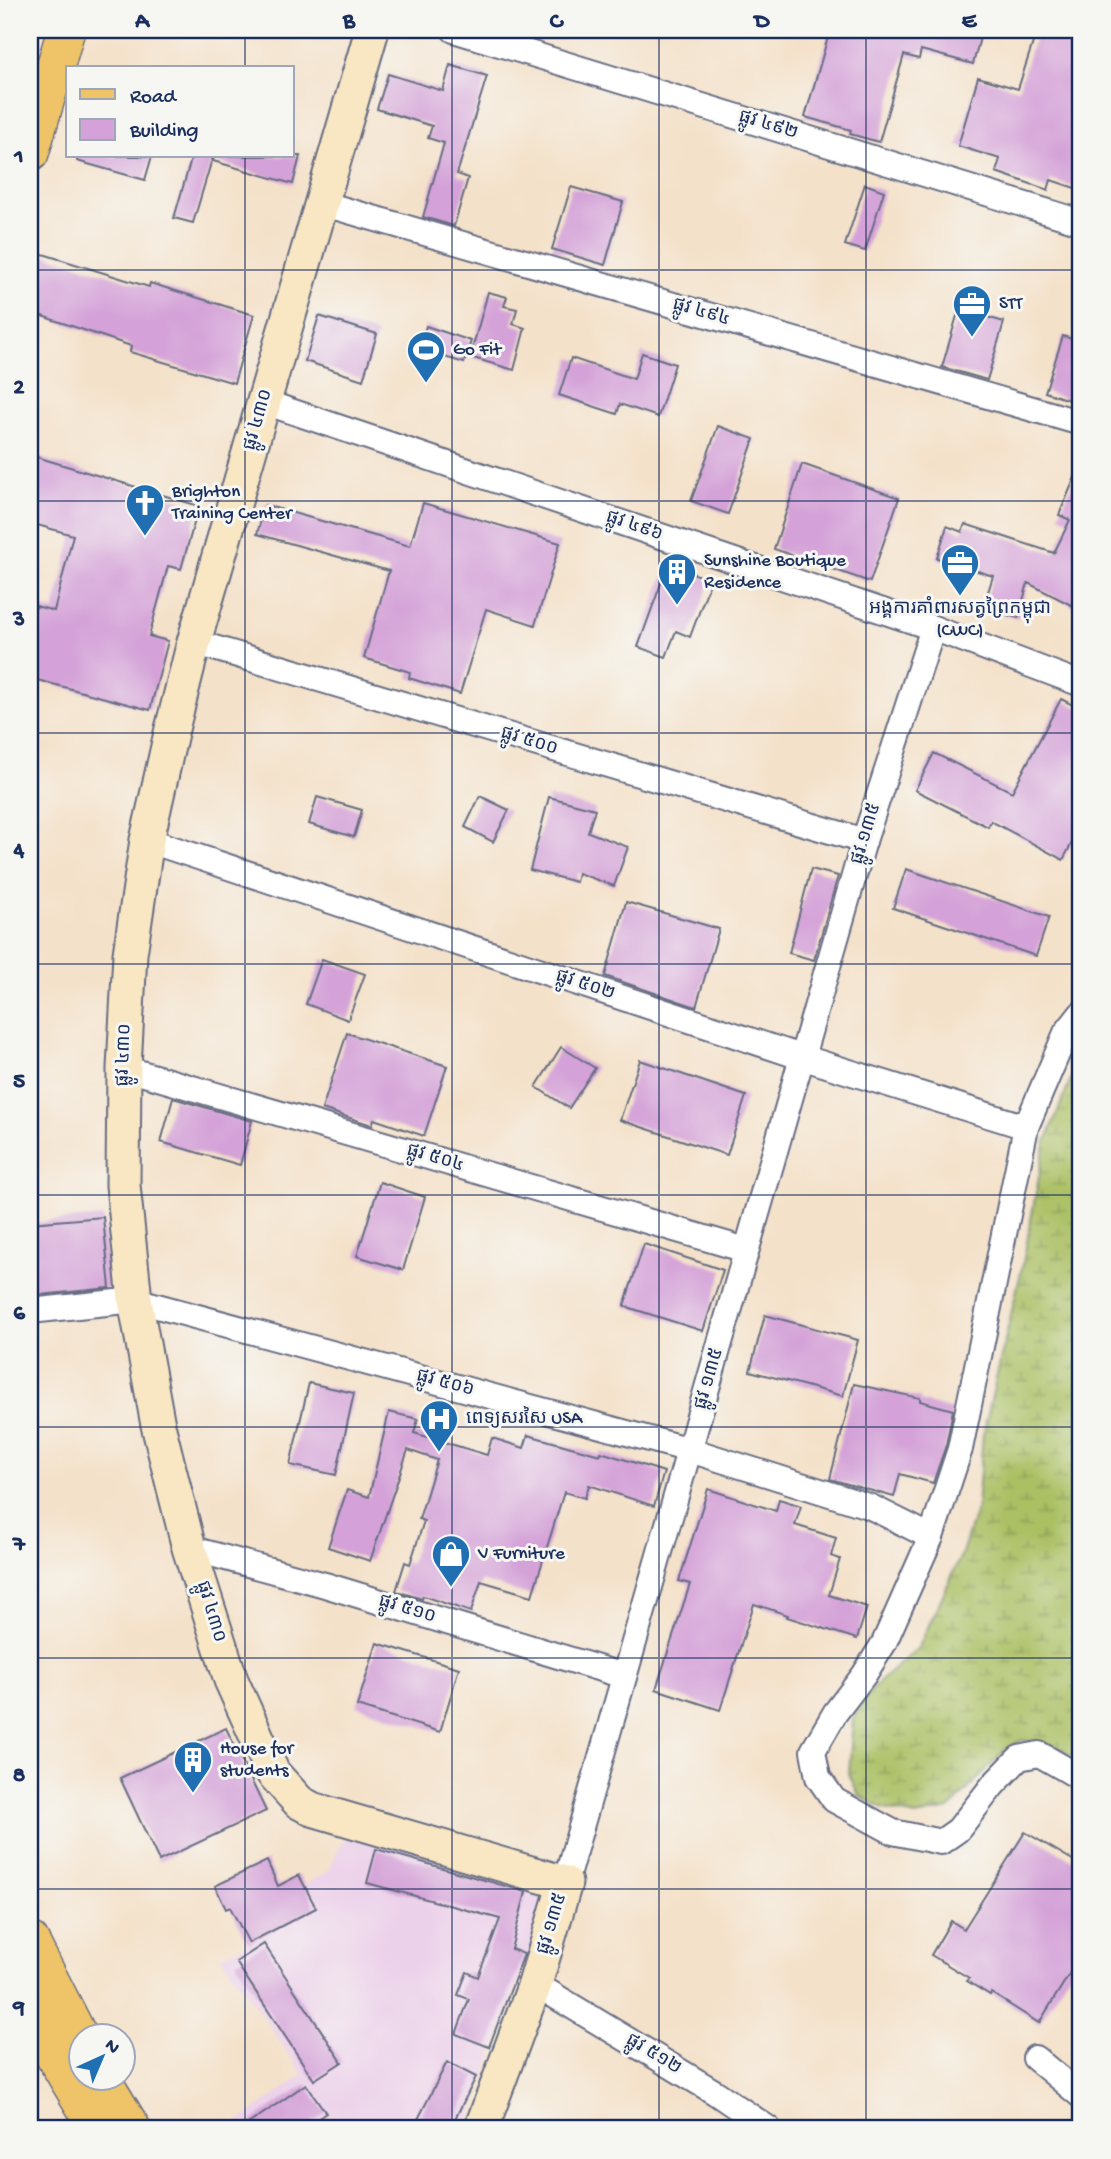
<svg xmlns="http://www.w3.org/2000/svg" width="1111" height="2159" font-family="'Gochi Hand','Noto Sans Khmer',sans-serif">
<style>
.built{fill:#ecd1ea}
.wetland{fill:url(#wetland-marsh);stroke:#637861;stroke-width:2}
.building{fill:#d4a2d8}
.lines{fill:none;stroke-linecap:round;stroke-linejoin:round}
.street-casing{stroke:#676d83;stroke-width:28}
.secondary-casing{stroke:#676d83;stroke-width:37}
.primary-casing{stroke:#676d83;stroke-width:40}
.street{stroke:#fff;stroke-width:24}
.secondary{stroke:#f9e7c3;stroke-width:33}
.primary{stroke:#efc469;stroke-width:37}
.grid{fill:none;stroke:#1b2f5e;stroke-width:2;stroke-opacity:0.55}
.labels{text-anchor:middle;dominant-baseline:central;stroke-width:6;stroke-linejoin:round;paint-order:stroke}
.street-label{font-size:19px;fill:#1b2f5e;stroke:#f6f6f2}
.poi-label{font-size:19px;fill:#1b2f5e;stroke:#f6f6f2;text-anchor:start}
.neatline{fill:none;stroke:#1b2f5e;stroke-width:2.5}
.grid-label{font-size:23px;text-anchor:middle;font-weight:bold;fill:#1b2f5e}
</style>
<defs>
<pattern id="wetland-marsh" width="20" height="14" patternUnits="userSpaceOnUse" patternTransform="scale(1.75)"><rect width="20" height="14" fill="#abc064"/><path d="M1 5h8M5 5V1M11 12h8M15 12V8" fill="none" stroke="#8a9c56"/></pattern>
</defs>
<rect width="100%" height="100%" fill="#f6f6f2"/>
<filter id="ink" filterUnits="userSpaceOnUse"><feTurbulence type="fractalNoise" baseFrequency=".0143" numOctaves="2"/><feDisplacementMap in="SourceGraphic" scale="14" xChannelSelector="R" yChannelSelector="G"/><feConvolveMatrix kernelMatrix="1 2 1 2 8 2 1 2 1" color-interpolation-filters="sRGB"/></filter>
<filter id="wash" filterUnits="userSpaceOnUse"><feTurbulence type="fractalNoise" baseFrequency=".00686" numOctaves="4" result="noise"/><feDisplacementMap in="SourceGraphic" scale="28" xChannelSelector="R" yChannelSelector="G"/><feGaussianBlur stdDeviation="1.57" result="paint"/><feColorMatrix in="noise" values="0 0 0 0 0 0 0 0 0 0 0 0 0 0 0 0 0 1.4 0 .05"/><feComposite in="paint" operator="in"/></filter>
<g filter="url(#wash)">
<rect width="100%" height="100%" fill="#f4e1c9"/>
<polygon class="built" points="348,1829 551,1892 466,2129 228,2129 303,2075 221,1956 249,1943 304,1885 328,1872"/>
<polygon class="wetland" points="1081,1053 1081,1761 1053,1745 1022,1740 1007,1748 949,1809 916,1816 881,1808 859,1795 849,1774 853,1718 875,1686 919,1647 961,1556 977,1507 983,1435 1023,1263 1045,1144"/>
<g id="blocks">
<g class="building">
<polygon points="830,30 982,30 973,64 921,50 919,59 904,55 879,142 850,134 851,130 805,117"/>
<polygon points="1037,30 1060,30 1081,36 1081,91 1077,107 1081,109 1081,190 1051,180 1048,190 996,172 1000,159 958,146 978,77 1018,89"/>
<polygon points="450,65 487,76 457,174 468,178 454,226 423,217 444,143 428,138 432,126 377,109 388,74 443,91"/>
<polygon points="78,156 152,156 145,180 77,161"/>
<polygon points="192,156 213,156 193,223 174,218"/>
<polygon points="214,156 300,156 293,184 213,161"/>
<polygon points="865,184 884,191 865,251 845,245"/>
<polygon points="571,187 623,202 605,265 552,249"/>
<polygon points="30,250 149,287 150,283 254,315 234,383 130,352 131,346 30,312"/>
<polygon points="488,292 507,297 504,306 517,309 513,324 525,328 514,370 470,357"/>
<polygon points="959,309 1004,322 987,380 942,367"/>
<polygon points="319,316 377,334 363,380 305,361"/>
<polygon points="426,326 471,341 464,363 419,349"/>
<polygon points="1063,336 1081,342 1081,404 1045,392"/>
<polygon points="642,353 675,364 658,417 620,404 617,414 559,395 571,358 634,379"/>
<polygon points="718,426 754,439 728,514 691,501"/>
<polygon points="30,455 199,506 181,569 168,566 149,636 168,641 150,710 30,678 30,628 36,606 54,611 73,535 30,523"/>
<polygon points="1081,463 1081,610 1028,583 1018,618 983,608 993,576 937,558 947,526 962,532 965,524 1054,553 1070,520 1059,515"/>
<polygon points="802,464 899,498 870,582 774,549"/>
<polygon points="423,503 560,543 535,625 486,609 460,694 409,678 410,672 364,658 389,571 257,534 265,505 410,546"/>
<polygon points="668,564 711,580 690,637 676,631 666,657 638,647"/>
<polygon points="1061,699 1081,709 1081,826 1063,860 991,821 988,827 915,790 934,753 1012,792"/>
<polygon points="480,796 509,810 493,842 465,827"/>
<polygon points="317,797 362,810 354,837 309,824"/>
<polygon points="549,797 595,809 588,832 628,847 614,886 578,873 576,882 530,870"/>
<polygon points="811,869 838,876 814,960 789,953"/>
<polygon points="906,869 1049,917 1036,956 893,908"/>
<polygon points="626,902 719,929 696,1007 605,976"/>
<polygon points="322,959 365,974 348,1020 306,1004"/>
<polygon points="347,1033 447,1066 424,1136 374,1119 372,1125 322,1109"/>
<polygon points="561,1047 595,1068 569,1108 536,1087"/>
<polygon points="640,1060 746,1096 727,1155 620,1120"/>
<polygon points="173,1098 252,1121 240,1165 161,1142"/>
<polygon points="380,1182 425,1197 403,1270 357,1256"/>
<polygon points="103,1217 110,1288 30,1296 30,1223"/>
<polygon points="644,1244 723,1270 703,1331 624,1306"/>
<polygon points="765,1315 858,1340 843,1396 750,1371"/>
<polygon points="309,1383 354,1393 336,1475 290,1465"/>
<polygon points="854,1384 920,1398 920,1401 953,1410 946,1445 933,1483 900,1474 894,1497 830,1479"/>
<polygon points="389,1412 418,1419 414,1433 487,1455 492,1438 524,1448 528,1435 600,1455 601,1452 664,1472 654,1506 589,1485 585,1498 564,1492 532,1596 481,1581 471,1612 423,1596 422,1599 396,1591 405,1562 410,1564 424,1521 419,1519 437,1460 408,1450 370,1561 328,1547 347,1490 369,1497"/>
<polygon points="708,1489 776,1511 779,1499 801,1506 795,1525 836,1538 831,1556 840,1559 829,1595 867,1607 857,1639 787,1617 788,1615 754,1604 720,1710 656,1689 690,1584 679,1581"/>
<polygon points="377,1643 459,1668 440,1732 357,1706"/>
<polygon points="226,1728 266,1811 159,1861 120,1778"/>
<polygon points="1025,1832 1081,1865 1081,1955 1039,2023 991,1993 990,1995 967,1981 969,1978 931,1955 951,1921 964,1929"/>
<polygon points="376,1849 526,1892 511,1949 524,1954 489,2047 456,2034 469,1999 458,1995 467,1972 478,1977 500,1919 367,1883"/>
<polygon points="267,1861 278,1886 299,1875 316,1908 249,1943 230,1907 226,1909 215,1886"/>
<polygon points="264,1944 342,2062 314,2080 236,1962"/>
<polygon points="447,2062 476,2077 450,2129 413,2129"/>
<polygon points="306,2084 326,2113 303,2129 241,2129"/>
</g>
</g>
</g>
<g filter="url(#ink)">
<use href="#blocks" fill-opacity="0" stroke="#676d83" stroke-width="2"/>
<g class="lines">
<g class="street-casing">
<g id="street">
<polyline points="454,30 1081,222"/>
<polyline points="321,203 1081,423"/>
<polyline points="264,402 933,628 1081,684"/>
<polyline points="194,642 864,841"/>
<polyline points="147,840 801,1057 1026,1127"/>
<polyline points="1081,1014 1066,1033 1026,1127 960,1449 931,1537 884,1643 864,1675 835,1713 813,1751 818,1777 834,1800 893,1832 941,1842 958,1830 993,1785 1019,1758 1039,1754 1081,1778"/>
<polyline points="124,1068 746,1250"/>
<polyline points="30,1311 135,1300 690,1450 871,1507 931,1537"/>
<polyline points="189,1548 325,1585 624,1676"/>
<polyline points="565,1883 864,841 933,628"/>
<polyline points="535,1984 716,2093 769,2129"/>
<polyline points="1035,2058 1081,2096"/>
</g>
</g>
<g class="secondary-casing">
<polyline id="secondary" points="372,30 194,642 171,733 147,840 130,954 124,1068 123,1185 135,1300 158,1425 189,1548 231,1680 273,1773 299,1802 312,1809 565,1883 535,1984 481,2129"/>
</g>
<g class="primary-casing">
<g id="primary">
<polyline points="30,153 66,30"/>
<polyline points="30,1941 80,2039"/>
<polyline points="30,2015 98,2129"/>
<polyline points="101,2078 132,2129"/>
</g>
</g>
<use href="#street" class="street"/>
<use href="#secondary" class="secondary"/>
<use href="#primary" class="primary"/>
</g>
</g>
<path class="grid" d="M245 30V68M452 30V2129M659 30V2129M866 30V2129M245 156V2129M30 270H1081M30 501H1081M30 733H1081M30 964H1081M30 1195H1081M30 1427H1081M30 1658H1081M30 1889H1081"/>
<defs>
<g id="office-pin" transform="scale(2.0125)"><path d="M0 17L-7.5 6A9.5 9.5 0 1 1 7.5 6Z" fill="#1f6fb2" stroke="#f6f6f2"/><path d="M-6-3h4V-5.5h4V-3h4V5H-6ZM-1-4.5V-3h2v-1.5ZM-6 0V1H6V0Z" fill="#fff"/></g>
<g id="stadium-pin" transform="scale(2.0125)"><path d="M0 17L-7.5 6A9.5 9.5 0 1 1 7.5 6Z" fill="#1f6fb2" stroke="#f6f6f2"/><path d="M0-5a6.5 5 0 1 0 0 10a6.5 5 0 1 0 0-10ZM-3.5-1.8h7v3.6h-7Z" fill="#fff"/></g>
<g id="church-pin" transform="scale(2.0125)"><path d="M0 17L-7.5 6A9.5 9.5 0 1 1 7.5 6Z" fill="#1f6fb2" stroke="#f6f6f2"/><path d="M-1.2-6h2.4v3.5h3.3v2.4h-3.3V6h-2.4V-.1h-3.3v-2.4h3.3Z" fill="#fff"/></g>
<g id="building-pin" transform="scale(2.0125)"><path d="M0 17L-7.5 6A9.5 9.5 0 1 1 7.5 6Z" fill="#1f6fb2" stroke="#f6f6f2"/><path d="M-4-6H4V6H1V3H-1V6H-4ZM-2.5-4.3h1.7v1.8h-1.7ZM.8-4.3h1.7v1.8H.8ZM-2.5-1h1.7V.8h-1.7ZM.8-1h1.7V.8H.8Z" fill="#fff"/></g>
<g id="hospital-pin" transform="scale(2.0125)"><path d="M0 17L-7.5 6A9.5 9.5 0 1 1 7.5 6Z" fill="#1f6fb2" stroke="#f6f6f2"/><path d="M-5-5h3v3.5h4V-5h3V5h-3V1.5h-4V5h-3Z" fill="#fff"/></g>
<g id="shop-pin" transform="scale(2.0125)"><path d="M0 17L-7.5 6A9.5 9.5 0 1 1 7.5 6Z" fill="#1f6fb2" stroke="#f6f6f2"/><path d="M-5-2.5h2.3a2.7 3.5 0 0 1 5.4 0H5L5.5 6h-11ZM-1.5-2.5h3a1.5 2.3 0 0 0-3 0Z" fill="#fff"/></g>
</defs>
<g fill-rule="evenodd">
<use href="#office-pin" x="972" y="304"/>
<use href="#stadium-pin" x="426" y="350"/>
<use href="#church-pin" x="145" y="503"/>
<use href="#office-pin" x="960" y="563"/>
<use href="#building-pin" x="677" y="572"/>
<use href="#hospital-pin" x="439" y="1419"/>
<use href="#shop-pin" x="451" y="1554"/>
<use href="#building-pin" x="193" y="1760"/>
</g>
<g class="labels">
<g class="street-label">
<text transform="translate(768 126) rotate(17)">ផ្លូវ ៤៩២</text>
<text transform="translate(701 313) rotate(16)">ផ្លូវ ៤៩៤</text>
<text transform="translate(259 420) rotate(-74)">ផ្លូវ ៤៣០</text>
<text transform="translate(634 527) rotate(19)">ផ្លូវ ៤៩៦</text>
<text transform="translate(529 742) rotate(17)">ផ្លូវ ៥០០</text>
<text transform="translate(867 834) rotate(-73)">ផ្លូវ ១៣៥</text>
<text transform="translate(585 986) rotate(18)">ផ្លូវ ៥០២</text>
<text transform="translate(125 1055) rotate(-88)">ផ្លូវ ៤៣០</text>
<text transform="translate(435 1159) rotate(16)">ផ្លូវ ៥០៤</text>
<text transform="translate(710 1379) rotate(-74)">ផ្លូវ ១៣៥</text>
<text transform="translate(445 1384) rotate(15)">ផ្លូវ ៥០៦</text>
<text transform="translate(407 1610) rotate(17)">ផ្លូវ ៥១០</text>
<text transform="translate(210 1612) rotate(73)">ផ្លូវ ៤៣០</text>
<text transform="translate(553 1924) rotate(-73)">ផ្លូវ ១៣៥</text>
<text transform="translate(653 2055) rotate(31)">ផ្លូវ ៥១២</text>
</g>
<g class="poi-label">
<text x="999" y="304">STT</text>
<text x="453" y="350">Go Fit</text>
<text x="172" y="492">Brighton<tspan x="172" dy="22">Training Center</tspan></text>
<text x="704" y="561">Sunshine Boutique<tspan x="704" dy="22">Residence</tspan></text>
<text x="960" y="609" text-anchor="middle">អង្គការគាំពារសត្វព្រៃកម្ពុជា<tspan x="960" dy="22">(CWC)</tspan></text>
<text x="466" y="1419">ពេទ្យសរសៃ USA</text>
<text x="478" y="1554">V Furniture</text>
<text x="220" y="1749">House for<tspan x="220" dy="22">students</tspan></text>
</g>
</g>
<rect width="1111" height="2159" fill="none" stroke="#f6f6f2" stroke-width="77"/>
<rect x="66" y="66" width="228" height="91" fill="#f6f6f2" stroke="#9ea6b7" stroke-width="2"/>
<rect x="80" y="89" width="35" height="10" fill="#efc469" stroke="#9ea6b7" stroke-width="2"/>
<text x="130" y="102" font-size="21" fill="#1b2f5e">Road</text>
<rect x="80" y="119" width="35" height="21" fill="#d4a2d8" stroke="#9ea6b7" stroke-width="2"/>
<text x="130" y="136" font-size="21" fill="#1b2f5e">Building</text>
<g transform="translate(102 2057) rotate(44)"><circle r="33" fill="#f6f6f2" stroke="#9ea6b7" stroke-width="2"/>
<path d="M0-5L12 26L0 18L-12 26Z" fill="#1f6fb2"/>
<text y="-10" font-size="19" font-weight="bold" text-anchor="middle" fill="#1b2f5e">N</text>
</g>
<rect x="38" y="38" width="1034" height="2082" class="neatline"/>
<g class="grid-label">
<text x="142" y="27">A</text>
<text x="349" y="27">B</text>
<text x="556" y="27">C</text>
<text x="762" y="27">D</text>
<text x="969" y="27">E</text>
<text x="19" y="162">1</text>
<text x="19" y="393">2</text>
<text x="19" y="625">3</text>
<text x="19" y="856">4</text>
<text x="19" y="1087">5</text>
<text x="19" y="1319">6</text>
<text x="19" y="1550">7</text>
<text x="19" y="1781">8</text>
<text x="19" y="2013">9</text>
</g>
</svg>
